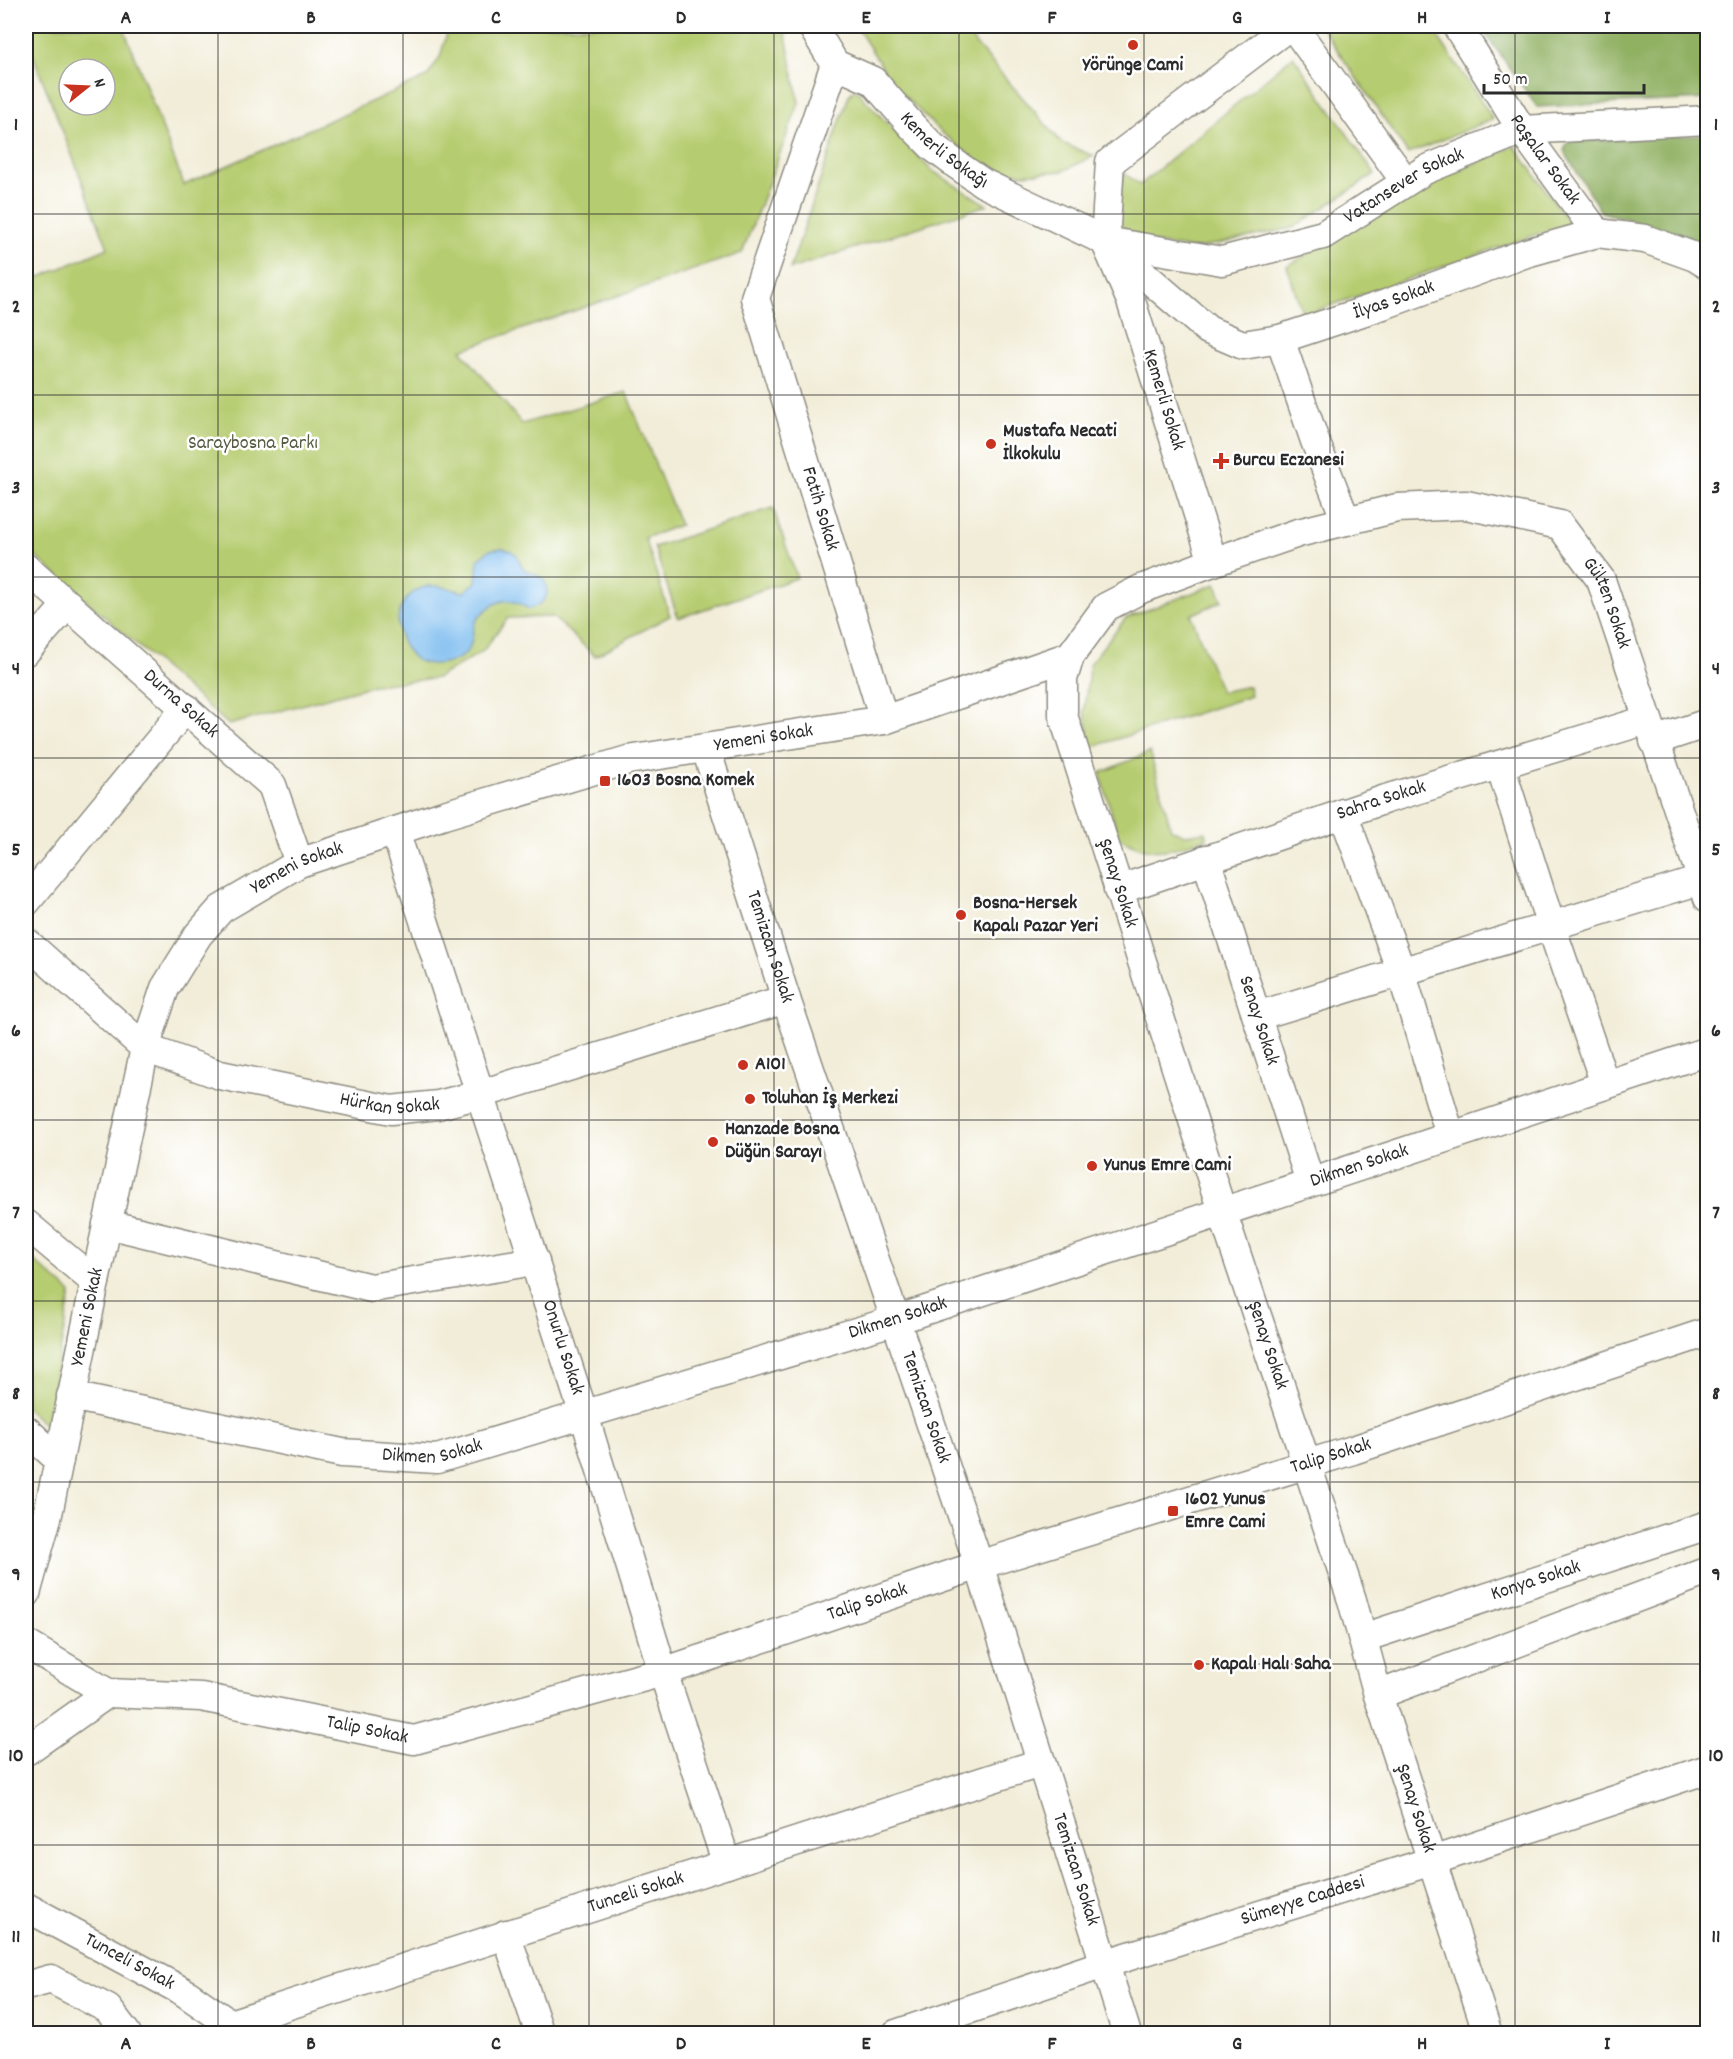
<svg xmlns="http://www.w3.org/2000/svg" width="1733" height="2059" font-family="Dekko,sans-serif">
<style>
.green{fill:#b6cc70;stroke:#707c4e;stroke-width:1.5;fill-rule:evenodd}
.forest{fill:#90b062;stroke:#5e6e46;stroke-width:1.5}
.water{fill:#7abbef;stroke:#52738d;stroke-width:1.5}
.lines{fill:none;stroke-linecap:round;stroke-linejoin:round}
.minor-casing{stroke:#8e8c82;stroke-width:31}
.minor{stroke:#fff;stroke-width:28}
.grid{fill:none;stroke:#2b2b2b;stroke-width:1.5;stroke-opacity:0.55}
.poi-dot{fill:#c8321e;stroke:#fff;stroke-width:2}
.labels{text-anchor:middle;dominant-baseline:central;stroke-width:5;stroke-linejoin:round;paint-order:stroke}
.poi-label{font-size:20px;font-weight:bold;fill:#2b2b2b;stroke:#fff;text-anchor:start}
.street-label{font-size:20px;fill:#2b2b2b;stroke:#fff}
.park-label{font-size:20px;fill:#555b40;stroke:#fff}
.neatline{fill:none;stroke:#2b2b2b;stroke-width:2}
.grid-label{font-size:20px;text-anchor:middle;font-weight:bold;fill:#2b2b2b}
</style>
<rect width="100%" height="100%" fill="#fff"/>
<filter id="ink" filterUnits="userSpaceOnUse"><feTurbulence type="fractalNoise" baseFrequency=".0167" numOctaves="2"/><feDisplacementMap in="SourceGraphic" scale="12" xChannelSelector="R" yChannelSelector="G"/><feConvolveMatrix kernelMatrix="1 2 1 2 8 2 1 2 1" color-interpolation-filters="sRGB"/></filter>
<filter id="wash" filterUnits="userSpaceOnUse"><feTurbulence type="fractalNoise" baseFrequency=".008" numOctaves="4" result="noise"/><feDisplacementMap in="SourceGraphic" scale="24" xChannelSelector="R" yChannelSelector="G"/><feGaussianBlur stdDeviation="1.35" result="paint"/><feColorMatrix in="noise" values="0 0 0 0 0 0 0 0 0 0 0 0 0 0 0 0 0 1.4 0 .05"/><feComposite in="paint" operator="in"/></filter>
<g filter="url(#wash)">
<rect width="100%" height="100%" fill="#f2edd8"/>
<g class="green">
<path d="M26 26H123L184 185 427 77 440 57 449 26H784L799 103 742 253 461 350 522 424 626 392 680 525 645 538 670 616 595 656 553 617 508 618 482 652 437 678 374 685 229 725 26 548V283L108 248 26 37ZM69 69H105V105H69Z"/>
<polygon points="856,26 960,26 1062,143 1094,156 1063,171 1022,174 985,167 941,132 895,87"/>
<polygon points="1321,26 1431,26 1493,119 1408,154"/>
<polygon points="1293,56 1375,174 1293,228 1194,249 1121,238 1114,225 1124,173 1140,185"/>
<polygon points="855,89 931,170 987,205 790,269 849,95"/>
<polygon points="1515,146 1569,223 1303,315 1287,266 1421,187"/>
<polygon points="773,508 797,578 678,618 654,547"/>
<polygon points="1216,584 1222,601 1191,615 1221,692 1249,686 1251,696 1092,747 1084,711 1090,663 1126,618"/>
<path d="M1150 752 1171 829 1185 835 1205 832 1207 838C1168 850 1158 859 1119 838L1100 773Z"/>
<polygon points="26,1254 71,1293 46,1426 26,1408"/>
</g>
<g class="forest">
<polygon points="1480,26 1707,26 1707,99 1537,107"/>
<polygon points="1707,135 1707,248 1686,235 1601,212 1564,151 1567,143 1582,141"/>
</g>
<path class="water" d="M502 548C526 555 513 558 525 570 529 573 538 575 543 578 551 594 547 603 529 609 522 605 512 599 503 601 493 603 479 614 475 623 472 630 473 639 470 646 464 660 449 663 436 664 429 664 419 663 414 658 390 635 392 595 428 586 438 584 454 590 464 592L476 582 478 560 489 550Z"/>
</g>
<g filter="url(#ink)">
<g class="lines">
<g class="minor-casing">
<g id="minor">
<path id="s1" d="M812 26 835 64 873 81 913 127 933 147 957 165 983 183 1105 241 1222 261 1323 235 1425 170 1522 130 1708 120"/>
<polyline points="1293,26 1405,181"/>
<path id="s2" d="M1457 26 1522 130 1597 233"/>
<path id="s3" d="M835 64 755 298 884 720"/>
<path id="s4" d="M1105 241 1208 330 1243 345 1280 339 1386 304 1526 253 1597 233 1645 239 1695 257 1708 265"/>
<path id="s5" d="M1280 339 1315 441 1346 521 1298 533 1213 562 1141 589 1106 607 1070 656 1063 679V715L1222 1211 1352 1600 1378 1695 1488 2034"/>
<path id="s6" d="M1346 521 1397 508 1466 505 1560 525 1601 580 1708 898"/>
<polyline points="1213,562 1131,301 1105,241 1110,162 1289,26"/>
<path id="s7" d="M26 568 272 785 299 863"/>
<polyline points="26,651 68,604"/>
<polyline points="1654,741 1708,723"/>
<path id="s8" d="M706 749 786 999 979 1565 1127 2034"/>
<polyline points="1500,765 1551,926 1605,1084"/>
<polyline points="1343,813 1401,971 1450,1135"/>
<path id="s9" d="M395 831 584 1415 663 1672 727 1864"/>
<path id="s10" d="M1206 859 1310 1182"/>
<path id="s11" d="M1118 890 1386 799 1647 720"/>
<polyline points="26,902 186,708"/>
<path id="s12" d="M26 942 145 1048 220 1075 391 1110 438 1105 481 1094 786 999"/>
<polyline points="1257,1016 1701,880"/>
<polyline points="26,1224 95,1282"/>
<polyline points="107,1224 371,1288 535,1261"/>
<path id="s13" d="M71 1396 342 1453 437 1459 896 1320 1708 1051"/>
<polyline points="26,1430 59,1460"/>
<path id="s14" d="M26 1594 48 1514 95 1282 145 1048 165 988 198 935 221 909 299 863 444 815 628 760 884 720 1070 656"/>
<path id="s15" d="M1363 1638 1708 1525"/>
<path id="s16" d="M26 1644 108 1693 201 1697 414 1740 663 1672 979 1565 1353 1450 1708 1332"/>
<polyline points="1378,1695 1708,1571"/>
<polyline points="26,1751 108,1693"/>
<path id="s17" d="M26 1907 184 1992 230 2024 1040 1763"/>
<polyline points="506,1934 540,2034"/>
<polyline points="26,1986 51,1979 108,2009 127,2034"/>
<path id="s18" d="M896 2034 1104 1964 1432 1861 1708 1769"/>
</g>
</g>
<use href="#minor" class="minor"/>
</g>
</g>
<path class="grid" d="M218 26V2034M403 26V2034M589 26V2034M774 26V2034M959 26V2034M1144 26V2034M1330 26V2034M1515 26V2034M26 214H1708M26 395H1708M26 577H1708M26 758H1708M26 939H1708M26 1120H1708M26 1301H1708M26 1482H1708M26 1664H1708M26 1845H1708"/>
<g class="poi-dot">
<circle cx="1133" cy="45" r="6"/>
<circle cx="991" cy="444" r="6"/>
<path d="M1218 452h6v6h6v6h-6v6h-6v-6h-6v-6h6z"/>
<rect x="599" y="775" width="12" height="12" rx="3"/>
<circle cx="961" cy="915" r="6"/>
<circle cx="743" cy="1065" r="6"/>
<circle cx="750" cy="1099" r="6"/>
<circle cx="713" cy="1142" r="6"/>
<circle cx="1092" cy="1166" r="6"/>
<rect x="1167" y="1505" width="12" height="12" rx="3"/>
<circle cx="1199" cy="1665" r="6"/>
</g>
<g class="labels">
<g class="poi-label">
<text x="1133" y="66" text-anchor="middle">Yörünge Cami</text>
<text x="1003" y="432">Mustafa Necati<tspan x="1003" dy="23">İlkokulu</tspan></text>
<text x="1233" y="461">Burcu Eczanesi</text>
<text x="617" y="781">1603 Bosna Komek</text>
<text x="973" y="904">Bosna-Hersek<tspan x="973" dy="23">Kapalı Pazar Yeri</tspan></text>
<text x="755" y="1065">A101</text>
<text x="762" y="1099">Toluhan İş Merkezi</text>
<text x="725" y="1130">Hanzade Bosna<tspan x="725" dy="23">Düğün Sarayı</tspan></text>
<text x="1104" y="1166">Yunus Emre Cami</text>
<text x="1185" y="1500">1602 Yunus<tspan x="1185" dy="23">Emre Cami</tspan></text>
<text x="1211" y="1665">Kapalı Halı Saha</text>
</g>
<g class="street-label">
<text stroke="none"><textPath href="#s1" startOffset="186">Kemerli Sokağı</textPath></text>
<text stroke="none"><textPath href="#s2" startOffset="160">Paşalar Sokak</textPath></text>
<text stroke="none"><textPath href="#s1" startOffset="690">Vatansever Sokak</textPath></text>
<text stroke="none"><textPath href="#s4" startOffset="332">İlyas Sokak</textPath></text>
<text transform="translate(1163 400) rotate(73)">Kemerli Sokak</text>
<text stroke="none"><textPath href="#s3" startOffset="468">Fatih Sokak</textPath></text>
<text stroke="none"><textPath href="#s6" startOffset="310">Gülten Sokak</textPath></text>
<text stroke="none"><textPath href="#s7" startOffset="206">Durna Sokak</textPath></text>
<text stroke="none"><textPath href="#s14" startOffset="1292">Yemeni Sokak</textPath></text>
<text stroke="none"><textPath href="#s11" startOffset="278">Sahra Sokak</textPath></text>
<text stroke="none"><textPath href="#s14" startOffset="806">Yemeni Sokak</textPath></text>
<text stroke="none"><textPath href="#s5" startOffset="747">Şenay Sokak</textPath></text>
<text stroke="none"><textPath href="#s8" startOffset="208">Temizcan Sokak</textPath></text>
<text stroke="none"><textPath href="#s10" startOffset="170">Senay Sokak</textPath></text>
<text stroke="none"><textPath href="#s12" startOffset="412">Hürkan Sokak</textPath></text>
<text stroke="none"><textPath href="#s13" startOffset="1340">Dikmen Sokak</textPath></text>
<text stroke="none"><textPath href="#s14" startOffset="284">Yemeni Sokak</textPath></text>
<text stroke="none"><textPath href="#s13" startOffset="854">Dikmen Sokak</textPath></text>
<text stroke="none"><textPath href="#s5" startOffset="1233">Şenay Sokak</textPath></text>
<text stroke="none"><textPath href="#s9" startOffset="543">Onurlu Sokak</textPath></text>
<text stroke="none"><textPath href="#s8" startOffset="694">Temizcan Sokak</textPath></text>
<text stroke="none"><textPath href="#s13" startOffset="368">Dikmen Sokak</textPath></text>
<text stroke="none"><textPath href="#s16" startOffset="1366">Talip Sokak</textPath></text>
<text stroke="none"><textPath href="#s15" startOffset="182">Konya Sokak</textPath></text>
<text stroke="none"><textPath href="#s16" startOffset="880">Talip Sokak</textPath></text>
<text stroke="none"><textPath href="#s16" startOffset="358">Talip Sokak</textPath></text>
<text stroke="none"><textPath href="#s5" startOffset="1719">Şenay Sokak</textPath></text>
<text stroke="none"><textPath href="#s8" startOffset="1180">Temizcan Sokak</textPath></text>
<text stroke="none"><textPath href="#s17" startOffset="662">Tunceli Sokak</textPath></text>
<text stroke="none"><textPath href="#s18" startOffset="428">Sümeyye Caddesi</textPath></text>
<text stroke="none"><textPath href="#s17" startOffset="117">Tunceli Sokak</textPath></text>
</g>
<g class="park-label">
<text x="253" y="444">Saraybosna Parkı</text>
</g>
</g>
<rect width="1733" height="2059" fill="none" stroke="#fff" stroke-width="66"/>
<g transform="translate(87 87) rotate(72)"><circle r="28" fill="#ffffff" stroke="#aaaaaa" stroke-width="1.5"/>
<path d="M0-4.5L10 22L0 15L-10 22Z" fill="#c8321e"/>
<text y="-9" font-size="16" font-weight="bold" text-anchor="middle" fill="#2b2b2b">N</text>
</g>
<path d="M1484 84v9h160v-9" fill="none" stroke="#2b2b2b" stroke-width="3"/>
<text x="1493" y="84" font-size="18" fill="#2b2b2b" stroke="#ffffff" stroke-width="4.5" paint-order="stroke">50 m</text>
<rect x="33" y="33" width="1667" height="1993" class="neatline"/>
<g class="grid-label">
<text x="126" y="23">A</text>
<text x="311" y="23">B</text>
<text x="496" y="23">C</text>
<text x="681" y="23">D</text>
<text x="866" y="23">E</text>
<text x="1052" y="23">F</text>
<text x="1237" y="23">G</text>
<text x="1422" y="23">H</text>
<text x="1607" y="23">I</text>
<text x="16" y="130">1</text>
<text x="1716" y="130">1</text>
<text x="16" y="312">2</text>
<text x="1716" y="312">2</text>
<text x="16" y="493">3</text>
<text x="1716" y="493">3</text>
<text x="16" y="674">4</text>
<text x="1716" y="674">4</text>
<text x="16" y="855">5</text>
<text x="1716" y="855">5</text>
<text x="16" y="1036">6</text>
<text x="1716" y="1036">6</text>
<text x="16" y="1218">7</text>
<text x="1716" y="1218">7</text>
<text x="16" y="1399">8</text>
<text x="1716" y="1399">8</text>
<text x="16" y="1580">9</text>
<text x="1716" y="1580">9</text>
<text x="16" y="1761">10</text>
<text x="1716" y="1761">10</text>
<text x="16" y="1942">11</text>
<text x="1716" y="1942">11</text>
<text x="126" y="2049">A</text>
<text x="311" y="2049">B</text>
<text x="496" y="2049">C</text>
<text x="681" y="2049">D</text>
<text x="866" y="2049">E</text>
<text x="1052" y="2049">F</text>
<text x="1237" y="2049">G</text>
<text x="1422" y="2049">H</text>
<text x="1607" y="2049">I</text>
</g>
</svg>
